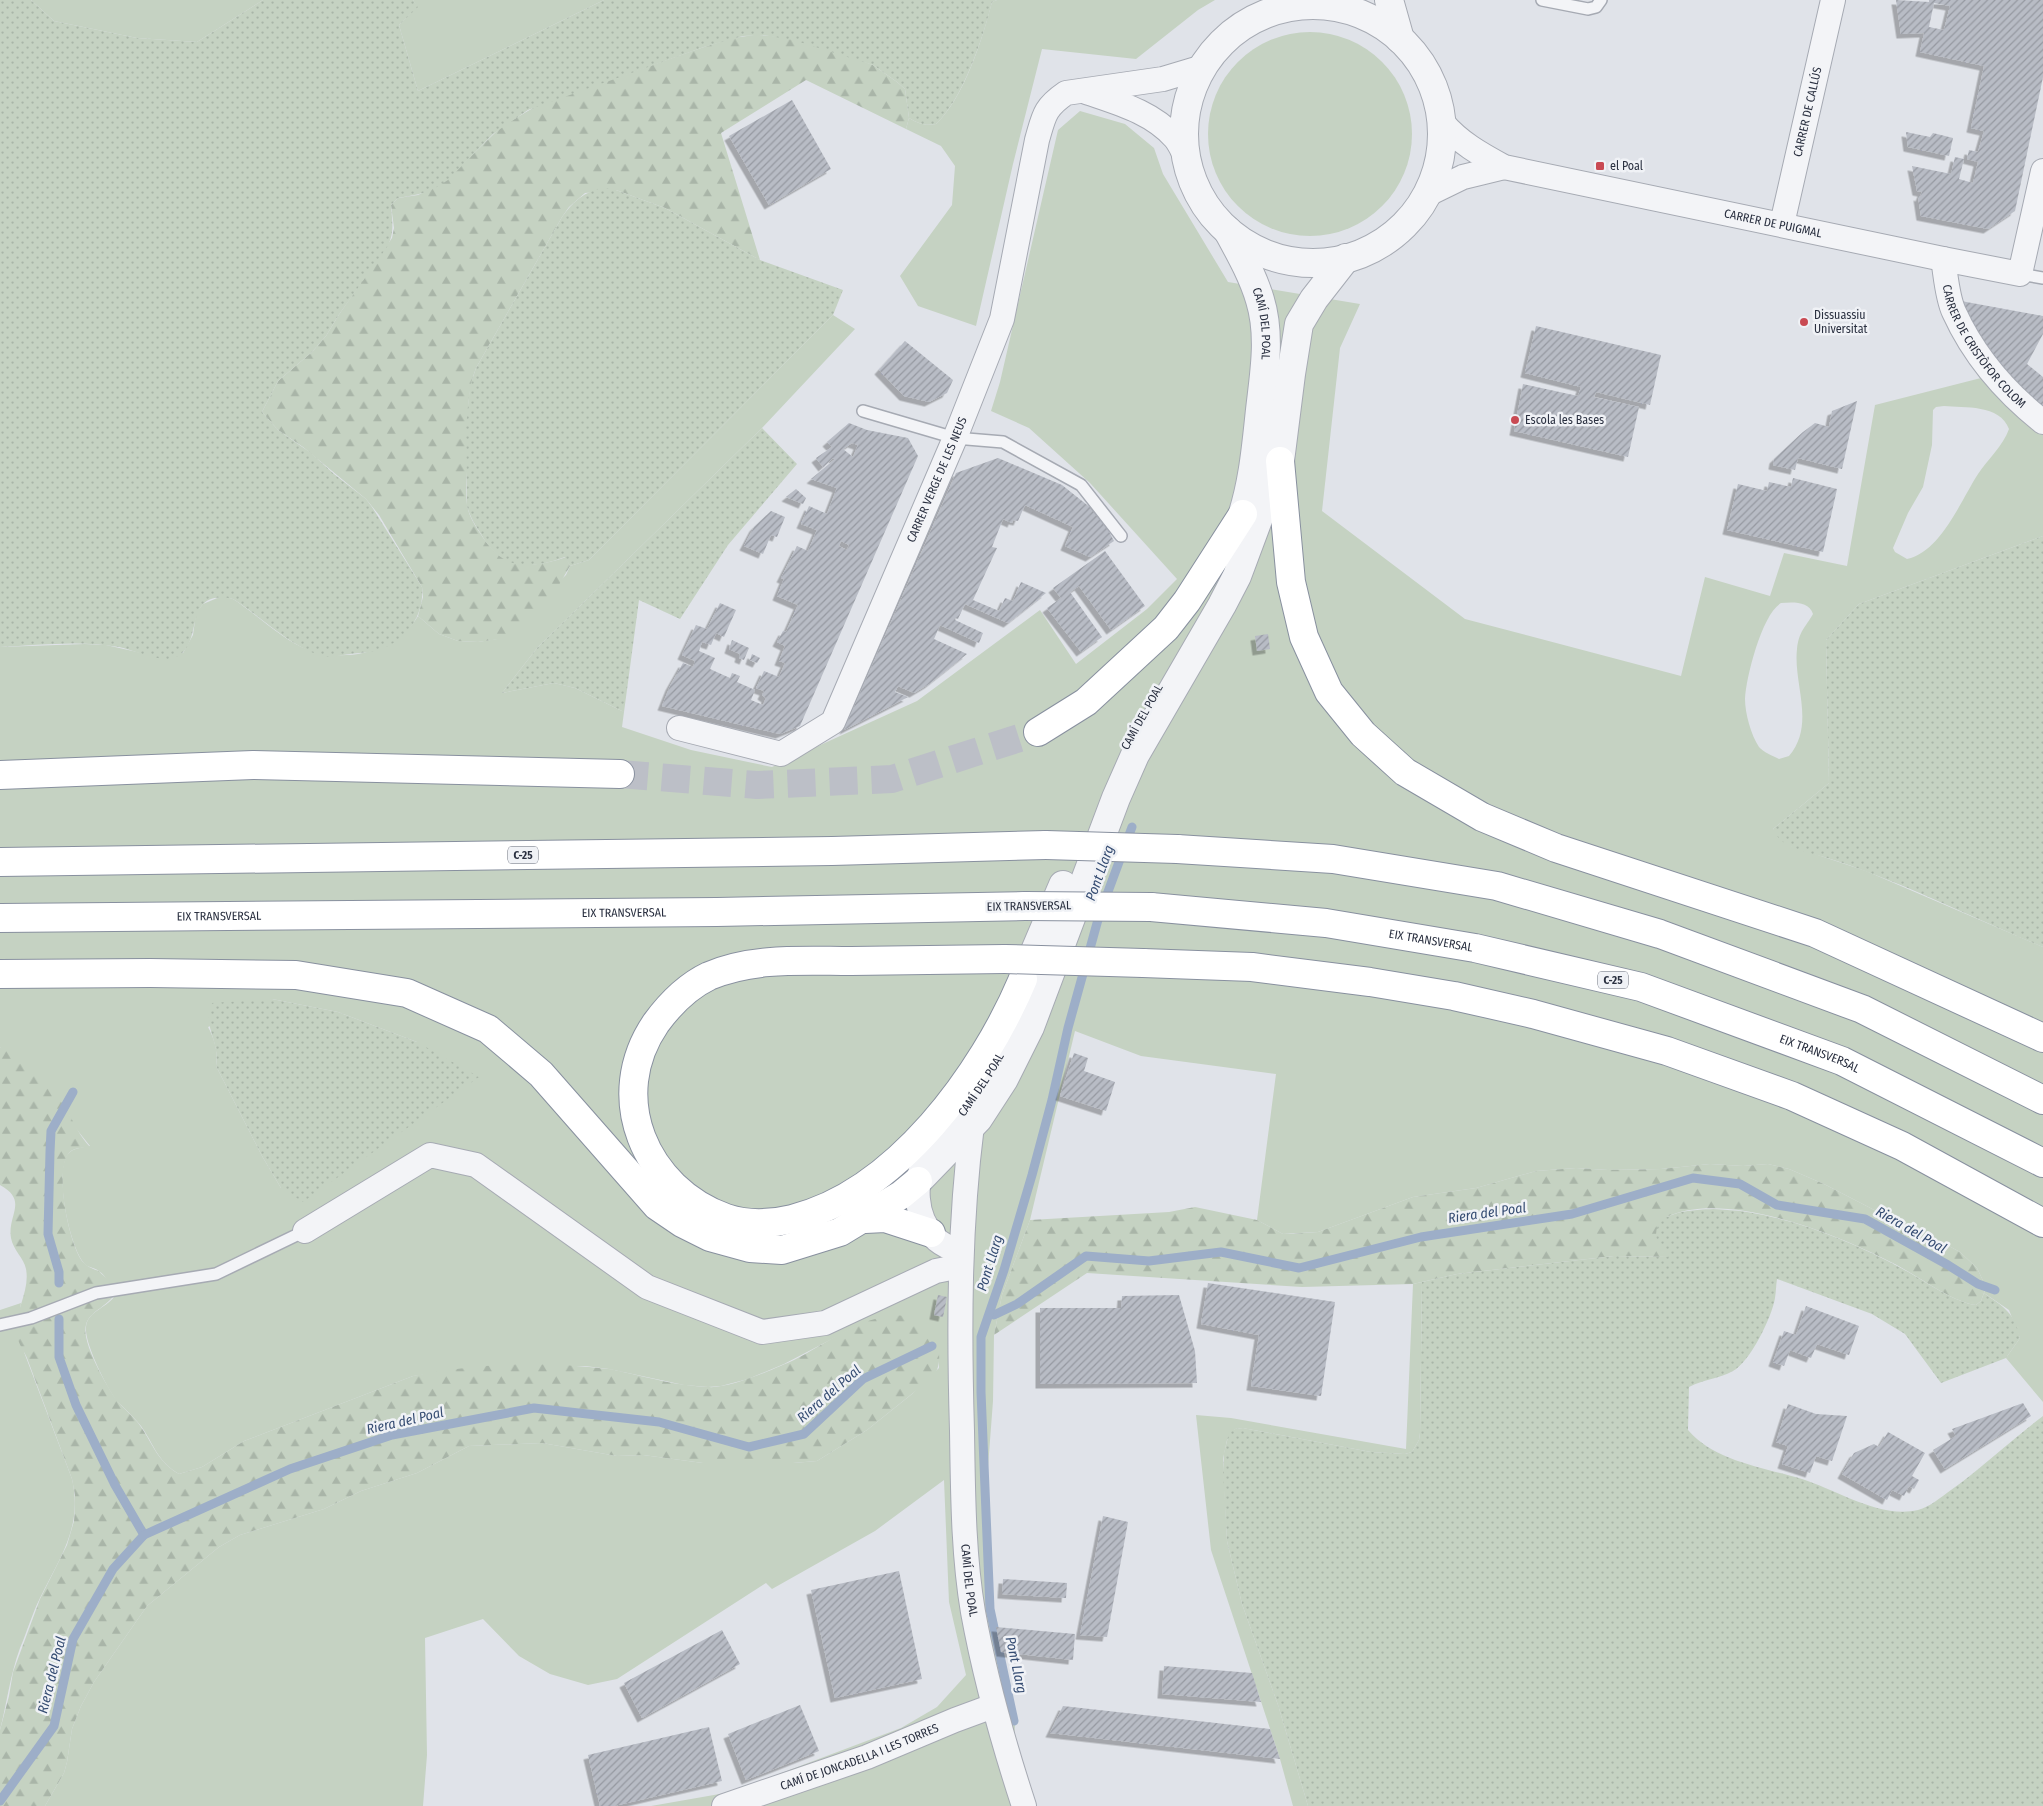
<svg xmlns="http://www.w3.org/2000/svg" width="2043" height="1806" font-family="'Fira Sans Condensed',sans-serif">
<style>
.grass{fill:#c5d2c2;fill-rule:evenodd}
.forest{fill:url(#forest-firs)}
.park{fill:url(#park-dots)}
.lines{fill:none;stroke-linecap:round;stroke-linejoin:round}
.stream{stroke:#9daec8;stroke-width:9}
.building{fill:url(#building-hatch);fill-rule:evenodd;filter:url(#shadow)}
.trunk-tunnel{stroke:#bcbfc7;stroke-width:28;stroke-dasharray:28 14;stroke-linecap:butt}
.service-casing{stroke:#a6aab3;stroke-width:14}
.minor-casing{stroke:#a6aab3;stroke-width:26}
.tertiary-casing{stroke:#a6aab3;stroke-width:30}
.trunk-casing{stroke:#88909f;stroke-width:30}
.motorway-casing{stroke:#88909f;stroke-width:30}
.service{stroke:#f3f4f7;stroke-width:11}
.minor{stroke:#f3f4f7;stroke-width:24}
.tertiary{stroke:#f3f4f7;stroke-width:28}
.trunk{stroke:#fff;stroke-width:28}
.motorway{stroke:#fff;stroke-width:28}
.trunk-bridge-casing{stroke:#88909f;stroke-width:30;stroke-linecap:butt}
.motorway-bridge-casing{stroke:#88909f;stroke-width:30;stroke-linecap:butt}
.trunk-bridge{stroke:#fff;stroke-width:28}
.motorway-bridge{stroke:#fff;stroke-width:28}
.poi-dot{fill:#c94a53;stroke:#f0f2f6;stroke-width:2}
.labels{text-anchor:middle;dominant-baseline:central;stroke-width:5;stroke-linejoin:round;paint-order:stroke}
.shield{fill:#f0f2f6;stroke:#656a77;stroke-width:1}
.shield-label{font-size:11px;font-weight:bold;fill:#2a3040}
.street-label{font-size:12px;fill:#2a3040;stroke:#f0f2f6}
.poi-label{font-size:12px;fill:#2a3040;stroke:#f0f2f6;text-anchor:start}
.water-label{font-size:14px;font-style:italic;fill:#354c72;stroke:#f0f2f6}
</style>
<defs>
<pattern id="forest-firs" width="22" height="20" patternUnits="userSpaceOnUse" patternTransform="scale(1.25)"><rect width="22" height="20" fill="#c5d2c2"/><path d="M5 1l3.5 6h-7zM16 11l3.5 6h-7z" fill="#a9b5a8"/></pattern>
<pattern id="park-dots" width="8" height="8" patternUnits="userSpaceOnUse" patternTransform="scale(1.25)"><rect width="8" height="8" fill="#c5d2c2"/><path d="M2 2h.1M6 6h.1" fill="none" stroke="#a9b5a8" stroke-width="1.8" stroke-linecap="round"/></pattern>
<pattern id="building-hatch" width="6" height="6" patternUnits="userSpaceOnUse" patternTransform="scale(1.25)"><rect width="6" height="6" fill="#b8bcc5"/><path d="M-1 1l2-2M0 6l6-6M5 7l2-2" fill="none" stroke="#9699a1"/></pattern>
<filter id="shadow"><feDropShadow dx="-4.5" dy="4.5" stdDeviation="0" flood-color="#0004"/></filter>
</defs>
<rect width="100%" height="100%" fill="#e0e3e9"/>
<g class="grass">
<polygon points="31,0 263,0 197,42 137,38 54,21"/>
<polygon points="413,0 604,0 418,91 399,25 417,7"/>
<path d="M997 0H1215L1198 10 1136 59 1042 49 1013 164 976 326 918 306 900 276 952 205 955 166 941 146 906 129 909 118C919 124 925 126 936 124 964 98 982 40 992 2Z"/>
<circle cx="1310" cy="134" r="102"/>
<path d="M1080 111 1125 124 1154 148 1163 174 1228 282 1360 304 1340 348 1322 511 1465 619 1681 676 1705 577 1770 596 1784 553 1847 566 1875 405 1981 378 2043 429V536L1859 604 1826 640 1829 783 1773 829 1791 846 1866 871 2043 947V1402L2006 1358 2020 1338 2009 1310 1984 1293 1986 1287 1977 1268 1960 1252 1934 1238 1913 1230 1824 1184 1789 1169 1768 1164 1743 1166 1710 1164 1661 1169 1608 1170 1576 1168 1536 1171 1476 1188 1413 1197 1318 1232 1283 1234 1257 1220 1276 1074 1141 1056 1075 1031 1030 1220 1002 1295 994 1335 993 1401 987 1480 991 1609 1016 1720C1010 1748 1025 1780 1034 1806H651L731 1792 901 1728 937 1707 966 1675 949 1602 944 1480 875 1531 772 1589 766 1583 617 1679 588 1685 550 1674 519 1656 483 1619 425 1638 427 1755 423 1806H45L64 1773 67 1762 72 1729 81 1706 94 1682 147 1606 219 1547 240 1535 324 1509 361 1491 417 1473 469 1446 542 1443 617 1456 643 1455 703 1463H793L817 1461 867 1430 912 1394 939 1368V1353L877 1319 853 1328 784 1364 748 1379 721 1386 708 1387 684 1385 609 1369 585 1366H490L413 1376 244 1441 202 1467 179 1474C157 1461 155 1446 141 1426 134 1417 125 1409 117 1401 107 1389 84 1342 86 1327 87 1312 106 1308 114 1297 110 1287 108 1277 99 1271 94 1267 87 1268 83 1262 69 1244 54 1171 68 1154 74 1147 83 1148 90 1146L74 1126 69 1115 0 1047V647L85 644 106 645 146 654 183 653 193 635 196 613 203 604 222 596 233 599C255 613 285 642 309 650 346 663 397 652 418 616L439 634 458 641 478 642 497 639 566 575 570 566 589 560 833 315 855 329 762 428 537 648 502 693 554 683 575 688 624 712 622 727 691 750 772 767 917 701 1040 610 1076 664 1147 609 1177 579 1090 483 1029 428 991 411 1000 382 1058 130ZM1944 406C1964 408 2000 404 2009 429 2003 446 1988 459 1978 474 1961 500 1941 552 1907 559L1895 552 1893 548 1908 513 1923 487 1932 445 1933 410 1936 407ZM1781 603C1793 602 1809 601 1813 614 1805 628 1799 631 1797 649 1793 684 1816 724 1789 756L1779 759C1773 756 1763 752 1759 747 1751 735 1745 713 1745 699 1746 677 1762 614 1781 603ZM272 999 338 1012 417 1042 281 1188 262 1156 216 1066C218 1052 215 1040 208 1027Z"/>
<polygon points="1422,1282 1420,1433 1419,1440 1412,1452 1405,1454 1371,1452 1243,1428 1235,1429 1227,1440 1223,1459 1227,1541 1242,1604 1278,1705 1308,1806 1293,1806 1280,1759 1211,1550 1196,1415 1231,1418 1406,1449 1413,1284"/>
<path d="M21 1303 20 1309 24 1352 72 1479C83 1527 60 1557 40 1598 32 1614 27 1632 20 1648 10 1675 7 1703 0 1730V1310Z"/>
</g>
<g class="forest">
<path d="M754 35C795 35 835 51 873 65L897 82 905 89 909 118 906 129 806 80 721 133 760 260 665 208 616 190 585 193 569 207 562 217 476 368C466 394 468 420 468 447 468 467 465 486 467 505 469 516 474 524 480 533 502 569 529 570 566 557L570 566 552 597 507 638 478 642 458 641 439 634 418 616 423 597 422 587 379 515 366 499 303 447 278 430 262 412 278 381 312 352 326 336 338 316 392 238 394 228 391 205 398 198 418 195 428 190 462 165 501 127 538 105 704 47 733 38Z"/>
<path d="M0 1047C24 1060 56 1090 69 1114 76 1127 80 1136 90 1147 83 1148 74 1147 69 1153 54 1171 69 1243 82 1261 87 1267 93 1269 99 1271 105 1279 115 1281 116 1292 108 1307 89 1311 86 1325 81 1341 106 1385 116 1399 123 1409 134 1416 141 1427 154 1446 158 1462 179 1474L202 1467 244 1441 413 1376C476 1363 544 1361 608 1369 613 1369 618 1371 623 1372 650 1378 679 1386 708 1387 729 1389 774 1369 794 1360 829 1343 882 1299 922 1322 931 1327 935 1331 937 1341 940 1355 941 1366 933 1377L867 1430 817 1461 793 1463H703L643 1455 617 1456 542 1443 469 1446 417 1473 361 1491 324 1509 240 1535 219 1547 147 1606 94 1682 81 1706 72 1729 67 1762 64 1773 45 1806H0V1730L9 1696 13 1672 40 1599 67 1545 74 1521 75 1508V1495L72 1479 27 1358C23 1349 16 1340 16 1330 16 1309 30 1290 26 1269 24 1258 13 1250 11 1238 7 1215 29 1201 0 1185Z"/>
<path d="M1710 1164 1743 1166 1768 1164 1789 1169 1824 1184 1913 1230 1934 1238 1960 1252 1977 1268 1986 1287 1981 1301 1976 1305C1955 1303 1922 1279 1902 1268 1847 1238 1727 1188 1667 1217L1668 1257 1614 1256 1457 1274 1413 1284 1302 1287 1087 1273 994 1335 1002 1295 1030 1220 1169 1212 1195 1207 1257 1220 1283 1234H1290L1318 1232 1413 1197 1476 1188 1536 1171 1576 1168 1608 1170 1661 1169Z"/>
</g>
<g class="park">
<path d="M0 0H31L54 21 137 38 197 42 263 0H413L418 7 399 25 418 91 604 0H997L992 2C983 38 963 99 936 124 925 126 919 124 909 118L905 89 897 82 873 65 793 40 763 35 743 36 704 47 528 110 493 134 448 180C431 192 418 195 398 198L391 205C392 221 395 233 387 247L338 316 326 336 312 352 278 381 262 412 278 430 311 453 334 474 366 499 372 507 422 587C425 619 401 647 369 652 363 653 356 653 350 654 339 655 331 659 320 655 291 647 259 615 233 599 179 588 207 646 174 658 161 663 134 650 119 647 80 640 39 645 0 647Z"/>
<path d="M604 188 616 190 665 208 760 260 843 290 833 315 589 560 570 566 565 557C529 570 502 571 481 534 475 525 470 517 467 506L466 426 470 386 476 368 562 217C573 202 584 191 604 188Z"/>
<polygon points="762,428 797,464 728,545 680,619 639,600 624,712 575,688 554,683 502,693 537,648"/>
<path d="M2043 536V947C1970 917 1899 880 1824 857 1808 852 1780 848 1773 829L1829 783 1826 640 1859 604Z"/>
<path d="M272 999 338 1012 417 1042 479 1077 303 1202 281 1188 262 1156 216 1066C220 1039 202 1029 212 1003Z"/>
<path d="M1713 1209C1724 1210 1736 1210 1747 1212 1802 1221 1853 1242 1901 1268 1922 1279 1955 1303 1976 1305L1981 1301 1984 1293C2005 1308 2014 1312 2020 1338L2006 1358 1941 1383 1905 1334 1872 1314 1777 1279C1776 1285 1776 1292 1775 1298 1772 1317 1750 1362 1733 1371 1718 1379 1705 1379 1689 1387L1688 1430C1714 1461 1765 1468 1802 1479 1837 1490 1880 1519 1918 1510 1930 1507 1941 1497 1951 1490 1983 1467 2011 1440 2043 1416V1806H1308L1278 1705 1242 1604 1227 1541 1223 1473 1224 1453 1229 1433 1235 1429 1243 1428 1371 1452 1405 1454 1412 1452 1419 1440 1420 1433 1422 1282 1457 1274 1614 1256 1668 1257C1665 1252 1659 1246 1657 1241 1649 1210 1695 1210 1713 1209Z"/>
</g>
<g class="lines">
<g class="stream">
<polyline points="59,1283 59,1272 48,1234 50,1152 51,1131 73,1092"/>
<polyline points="994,1315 1017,1304 1086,1256 1149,1261 1221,1252 1299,1268 1421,1237 1572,1214 1693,1178 1740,1184 1777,1205 1865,1219 1948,1265 1978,1284 1995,1290"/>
<polyline points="59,1319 59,1357 76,1405 115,1485 144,1535"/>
<polyline points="1014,1721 990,1609 981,1392 981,1337 1004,1270 1032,1175 1052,1100 1068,1028 1099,916 1132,827"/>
<polyline points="0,1801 54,1726 73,1639 113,1569 144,1535 290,1469 392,1435 534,1408 659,1422 749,1447 804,1434 863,1379 932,1346"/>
</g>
</g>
<g class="building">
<path d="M1896 0 1929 2V0H2043V77L2015 211 1988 229 1921 216 1918 196 1920 197 1922 192 1917 191 1912 166 1951 174 1955 157 1964 159 1959 179 1973 183 1978 162 1967 159 1969 150 1978 152 1984 131 1971 128 1984 66 1920 52 1924 33 1901 34ZM1934 3 1950 6 1944 30 1929 27Z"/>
<polygon points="792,100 831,169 769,205 729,136"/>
<polygon points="1906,132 1930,137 1933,133 1953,138 1949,156 1908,147"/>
<polygon points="1961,301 2043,316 2043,334 2027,364 2043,377 2043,411 1983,353"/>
<polygon points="1536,326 1661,355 1650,405 1596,392 1594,397 1639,407 1628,457 1514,431 1523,384 1578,396 1581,387 1525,373"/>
<polygon points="905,341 953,380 947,393 929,402 904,396 879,370"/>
<polygon points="1857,401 1842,469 1798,458 1795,470 1773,465 1774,459 1803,432 1815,423 1829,427 1832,411"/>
<path d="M849 423 867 430 908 438 918 456 800 726 780 734 662 706 670 686 683 663 693 667 695 661 682 655 696 625 707 629 720 603 736 610 724 637 716 633 711 645 702 642 699 651 715 658 710 669 730 678 732 673 740 676 737 682 755 690 751 700 763 705 766 698 762 695 764 691 756 688 764 671 779 677 785 663 779 661 785 646 777 642 783 631 786 632 798 605 777 596 784 579 781 578 797 546 808 551 817 530 801 524 809 506 827 514 837 488 811 479 835 459 833 458 823 467 816 458 832 447 827 442ZM852 443 858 445 853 457 843 449ZM841 541 849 545 847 550 839 546Z"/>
<polygon points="998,458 1062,485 1101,516 1114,541 1090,557 1065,546 1073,527 1025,505 1018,521 1013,520 1012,523 1003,519 992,547 997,548 973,600 999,611 1005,598 1013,601 1021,582 1046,593 1008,623 965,604 958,619 955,618 955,620 983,633 979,643 940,625 934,639 967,654 929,684 914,693 898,686 895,692 908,697 844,730 956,473"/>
<polygon points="1793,478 1837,489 1823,552 1727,530 1738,484 1767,491 1769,482 1791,487"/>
<polygon points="796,489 806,498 803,504 786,497"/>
<polygon points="771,511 785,517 777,537 771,535 763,554 744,546 754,527"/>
<polygon points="1105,551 1145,606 1111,630 1079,586 1070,592 1102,637 1081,652 1047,608 1061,598 1053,588"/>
<polygon points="1268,634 1270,649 1257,651 1255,636"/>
<polygon points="732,640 749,648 744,660 739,658 740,654 729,649"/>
<polygon points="752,654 760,658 757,663 750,660"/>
<polygon points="1074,1053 1088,1058 1084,1071 1115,1082 1106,1111 1060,1096"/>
<polygon points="1208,1283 1335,1302 1321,1396 1251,1386 1259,1335 1201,1324"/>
<polygon points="938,1295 947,1297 943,1317 934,1315"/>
<polygon points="1179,1295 1195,1351 1197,1383 1040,1384 1040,1308 1121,1308 1122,1296"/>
<polygon points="1806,1306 1859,1326 1849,1355 1817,1344 1811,1358 1790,1350 1784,1366 1773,1362 1784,1331 1796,1335"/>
<polygon points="2023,1403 2031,1416 1945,1469 1933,1450 1956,1436 1952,1429"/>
<polygon points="1788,1404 1816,1414 1847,1416 1832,1461 1816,1456 1810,1473 1782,1464 1788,1446 1776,1442"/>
<polygon points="1888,1432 1925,1453 1912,1476 1919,1480 1914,1489 1909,1486 1904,1496 1892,1490 1887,1500 1842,1474 1854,1453 1874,1444 1879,1447"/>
<polygon points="1103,1516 1128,1522 1107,1637 1080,1635"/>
<polygon points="899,1571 922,1679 835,1698 811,1590"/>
<polygon points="1003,1579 1067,1583 1066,1598 1002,1594"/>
<polygon points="996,1627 1075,1634 1073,1660 1001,1652"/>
<polygon points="722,1630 740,1664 642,1718 624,1683"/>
<polygon points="1164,1666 1252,1673 1261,1702 1162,1694"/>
<polygon points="800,1705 819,1751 746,1780 728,1734"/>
<polygon points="1063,1706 1270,1729 1280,1759 1050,1733"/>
<polygon points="709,1727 722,1781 614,1806 600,1806 588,1755"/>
</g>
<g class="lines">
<polyline class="trunk-tunnel" points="620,774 757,785 892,779 1038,732"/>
<g class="service-casing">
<g id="service">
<polyline points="1542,0 1588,9 1596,7 1601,0"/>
<polyline points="2020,274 2043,278"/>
<polyline points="863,411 955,438 1003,442 1081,485 1121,536"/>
<polyline points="0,1325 31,1318 96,1293 216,1274 305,1231"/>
</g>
</g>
<g class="minor-casing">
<g id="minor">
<path d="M1086 92C1118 103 1152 112 1175 138 1180 144 1183 152 1187 158"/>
<path id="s1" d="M1442 122C1460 143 1480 154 1504 167L1943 259 2020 274 2043 171"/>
<polyline points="1426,195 1463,177 1504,167"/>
<path id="s2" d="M1782 224 1833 0"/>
<path id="s3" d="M1943 259C1946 276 1947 297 1954 312 1974 356 2005 392 2043 422"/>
<path id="s4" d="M679 728 781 754 833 722 955 438 1002 319 1037 140C1044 116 1044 108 1066 93L1163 79 1203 67"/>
<path id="s5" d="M972 1125C959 1227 959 1329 962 1431 963 1491 963 1553 973 1612 985 1678 1003 1742 1024 1806"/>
<polyline points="305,1231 430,1155 476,1165 647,1287 762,1332 825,1323 936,1271 961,1266"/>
<path id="s6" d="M961 1253C953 1249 941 1245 935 1238 914 1217 913 1181 927 1156 936 1139 954 1125 965 1109 983 1084 999 1059 1013 1031"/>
<path id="s7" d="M724 1806 867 1757 955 1720 993 1706"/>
</g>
</g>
<g class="tertiary-casing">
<g id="tertiary">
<polyline points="1389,0 1400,39"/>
<circle cx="1313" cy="134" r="129"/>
<path id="s8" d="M1228 231C1240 253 1253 276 1260 300 1271 336 1264 374 1260 410 1256 447 1253 484 1241 519"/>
<polyline points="1023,979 1063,885"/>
<polyline points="918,1181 978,1119 1004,1079 1030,1027 1116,798 1135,755 1222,605 1237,576 1280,461 1291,374 1299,324 1314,299 1346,258"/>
</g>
</g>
<g class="trunk-casing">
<g id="trunk">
<polyline points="1280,461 1291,582 1304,637 1329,692 1363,734 1405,772 1482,817 1556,848 1815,933 2043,1038"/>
<polyline points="1038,732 1086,702 1166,628 1187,601 1243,514"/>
<polyline points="0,775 253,765 620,774"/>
<path d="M1005 959C954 960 902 960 851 961 804 961 753 957 709 976 688 986 670 1004 656 1023 605 1097 645 1189 726 1218 747 1225 771 1224 792 1219 897 1193 983 1074 1023 979"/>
<polyline points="1143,963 1252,967 1370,982 1454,996 1533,1014 1667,1051 1792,1096 1902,1146 2043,1223"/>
<polyline points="0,974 150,973 296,975 407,993 488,1029 541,1074 657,1206 682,1223 710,1237 750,1248 782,1250 840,1232 901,1195 918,1181"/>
<polyline points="865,1219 885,1218 931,1233"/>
</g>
</g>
<g class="motorway-casing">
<g id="motorway">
<polyline points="1177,849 1333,859 1497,886 1660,934 1862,1009 2043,1100"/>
<polyline points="0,862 832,851 1046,845"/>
<path id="s9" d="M1151 907 1326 923 1475 948 1641 987 1842 1061 2043 1163"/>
<path id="s10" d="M0 918 717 912 1025 906"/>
</g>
</g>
<use href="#service" class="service"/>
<use href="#minor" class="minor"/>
<use href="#tertiary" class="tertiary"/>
<use href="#trunk" class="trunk"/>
<use href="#motorway" class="motorway"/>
<g class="trunk-bridge-casing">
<polyline id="trunk-bridge" points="1005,959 1143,963"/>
</g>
<g class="motorway-bridge-casing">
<g id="motorway-bridge">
<polyline points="1046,845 1177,849"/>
<polyline points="1025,906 1151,907"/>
</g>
</g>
<use href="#trunk-bridge" class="trunk-bridge"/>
<use href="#motorway-bridge" class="motorway-bridge"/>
</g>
<g class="poi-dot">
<rect x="1595" y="161" width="10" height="10" rx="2.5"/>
<circle cx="1804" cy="322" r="5"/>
<circle cx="1515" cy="420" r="5"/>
</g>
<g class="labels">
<g class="shield">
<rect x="508" y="846.5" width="30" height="17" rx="4"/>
<rect x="1598" y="971.5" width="30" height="17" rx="4"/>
</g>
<g class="shield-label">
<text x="523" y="855">C-25</text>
<text x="1613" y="980">C-25</text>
</g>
<g class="street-label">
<text stroke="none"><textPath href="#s2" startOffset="115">CARRER DE CALLÚS</textPath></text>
<text stroke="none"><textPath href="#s1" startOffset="352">CARRER DE PUIGMAL</textPath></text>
<text stroke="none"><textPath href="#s8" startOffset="100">CAMÍ DEL POAL</textPath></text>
<text stroke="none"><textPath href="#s3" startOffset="99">CARRER DE CRISTÒFOR COLOM</textPath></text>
<text stroke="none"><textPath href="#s4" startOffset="430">CARRER VERGE DE LES NEUS</textPath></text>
<text transform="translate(1142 717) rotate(-61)">CAMÍ DEL POAL</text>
<text transform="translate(1029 906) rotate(-1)">EIX TRANSVERSAL</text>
<text stroke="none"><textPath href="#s10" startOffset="624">EIX TRANSVERSAL</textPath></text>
<text stroke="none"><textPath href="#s10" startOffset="219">EIX TRANSVERSAL</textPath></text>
<text stroke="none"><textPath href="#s9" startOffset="282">EIX TRANSVERSAL</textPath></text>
<text stroke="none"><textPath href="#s9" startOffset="688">EIX TRANSVERSAL</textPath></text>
<text stroke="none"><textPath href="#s6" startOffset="208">CAMÍ DEL POAL</textPath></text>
<text stroke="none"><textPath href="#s5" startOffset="456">CAMÍ DEL POAL</textPath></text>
<text stroke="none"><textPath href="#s7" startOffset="144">CAMÍ DE JONCADELLA I LES TORRES</textPath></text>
</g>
<g class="poi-label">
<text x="1610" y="166">el Poal</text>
<text x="1814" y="315">Dissuassiu<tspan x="1814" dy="14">Universitat</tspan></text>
<text x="1525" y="420">Escola les Bases</text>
</g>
<g class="water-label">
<text transform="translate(1100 873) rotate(-70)">Pont Llarg</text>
<text transform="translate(1487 1213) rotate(-8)">Riera del Poal</text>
<text transform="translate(1911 1230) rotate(30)">Riera del Poal</text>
<text transform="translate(990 1263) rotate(-73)">Pont Llarg</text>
<text transform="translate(829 1394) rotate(-41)">Riera del Poal</text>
<text transform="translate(405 1421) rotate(-13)">Riera del Poal</text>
<text transform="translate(1016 1665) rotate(78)">Pont Llarg</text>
<text transform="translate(52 1675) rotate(-76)">Riera del Poal</text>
</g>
</g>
</svg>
